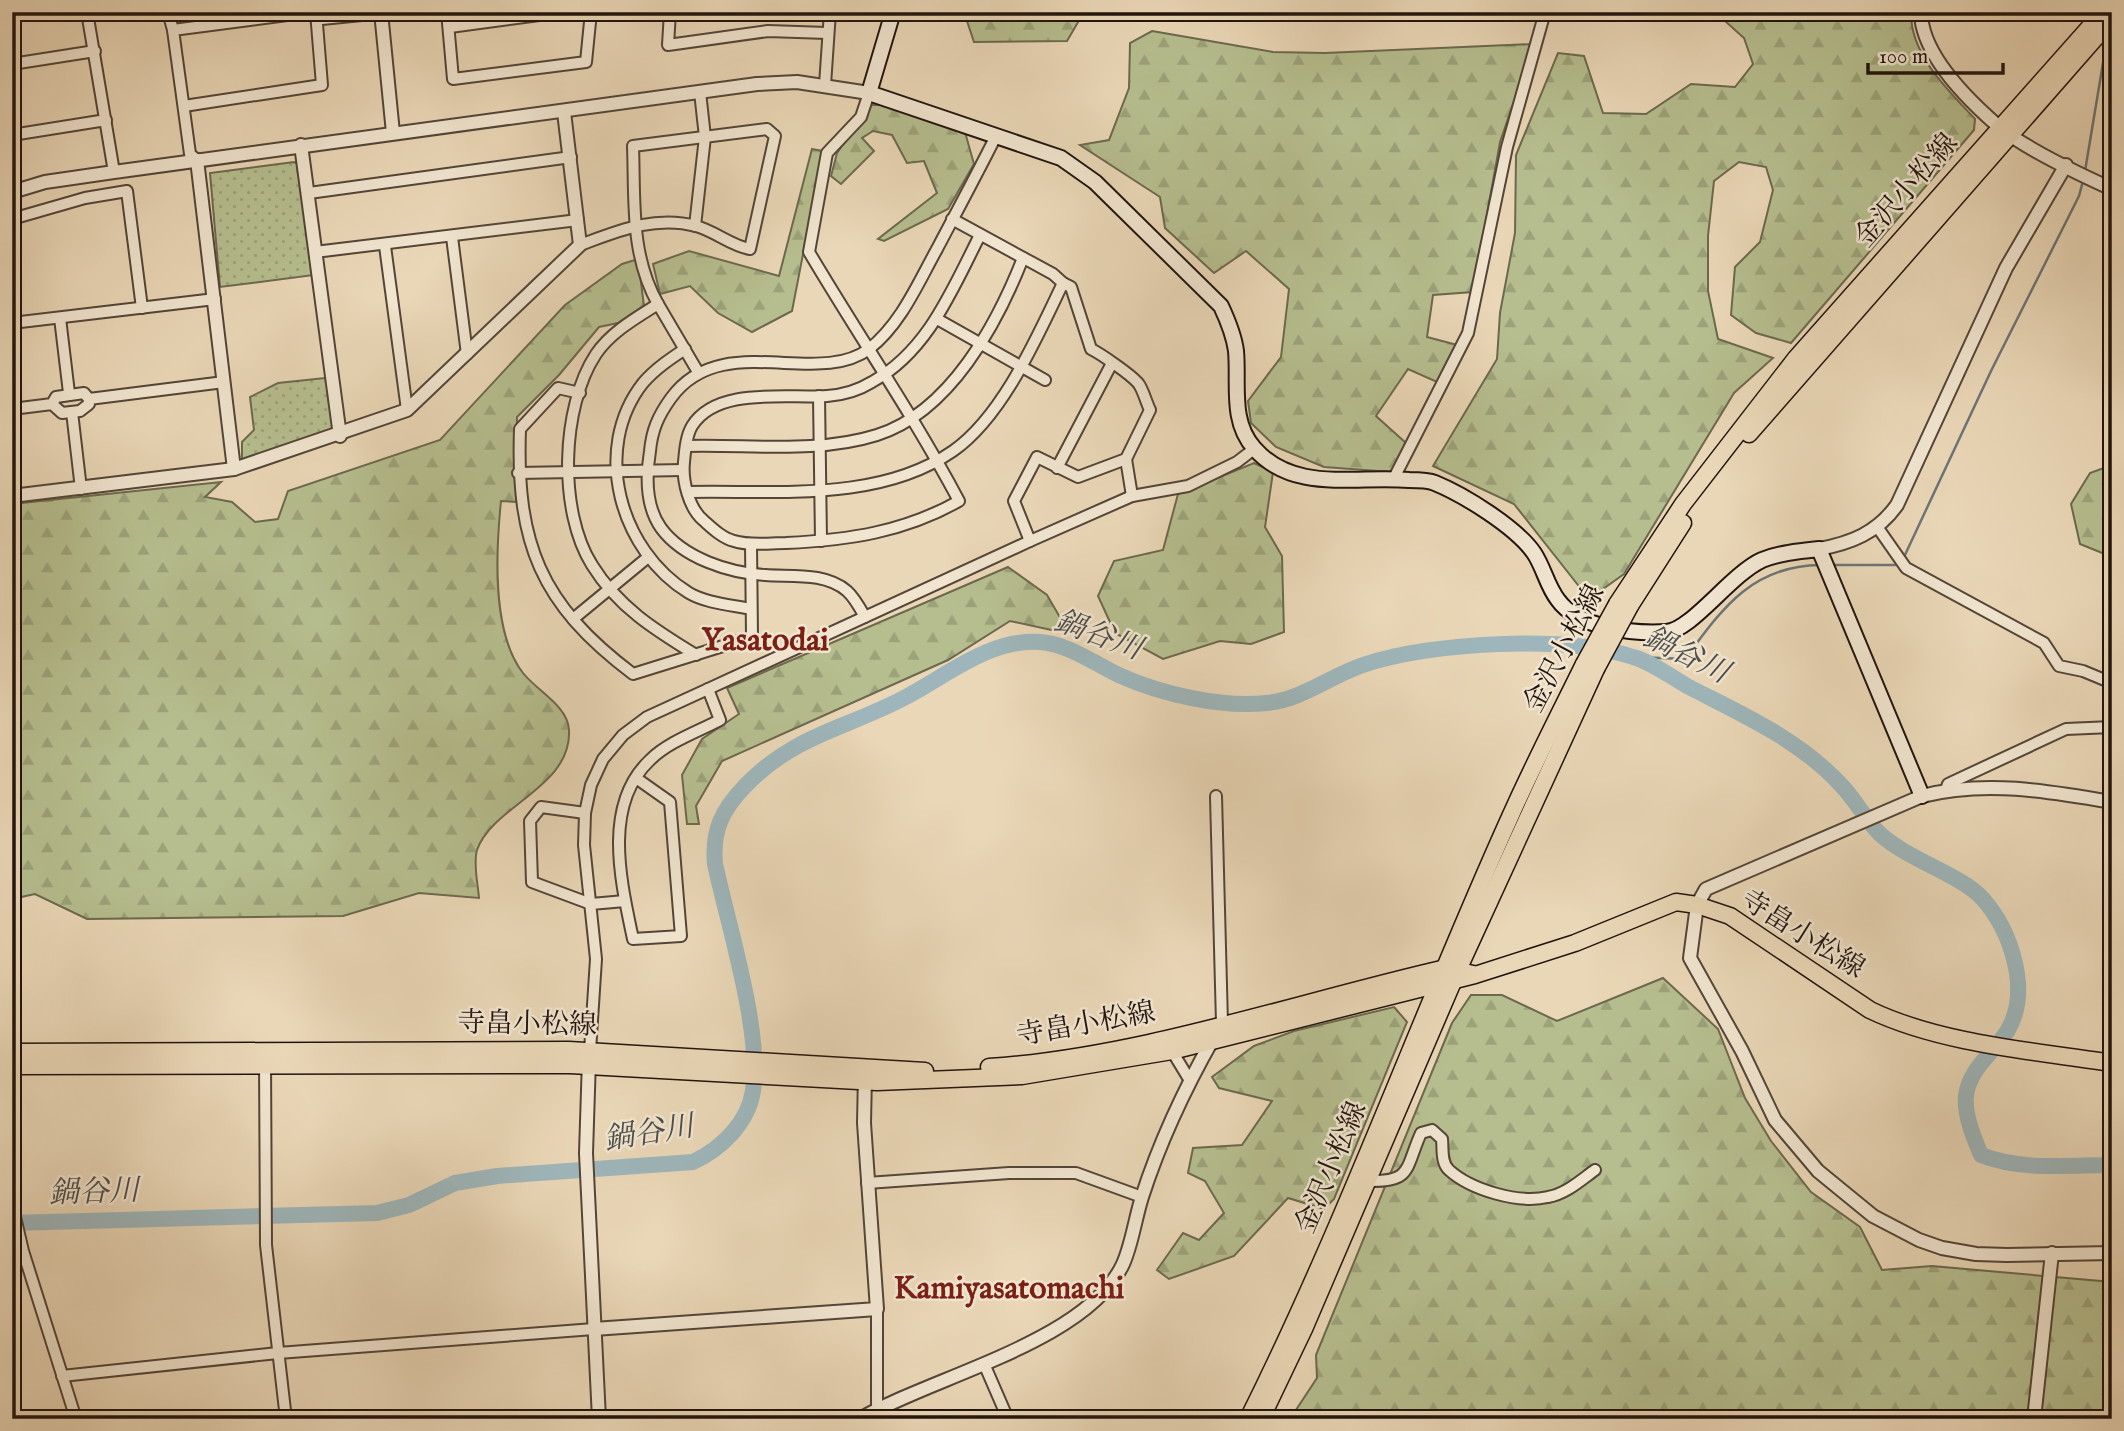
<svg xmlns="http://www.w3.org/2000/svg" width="2124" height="1431" font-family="'IM FELL English','Noto Serif JP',serif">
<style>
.forest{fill:url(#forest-firs);stroke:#6c694e;stroke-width:2}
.park{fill:url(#park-dots);stroke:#6c694e;stroke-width:2}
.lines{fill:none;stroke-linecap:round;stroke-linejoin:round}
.stream{stroke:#6c7576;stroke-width:2.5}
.river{stroke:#9eb6bb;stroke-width:16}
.minor-casing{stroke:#534538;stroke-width:14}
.tertiary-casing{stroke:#534538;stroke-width:16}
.secondary-casing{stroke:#21140e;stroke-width:18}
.primary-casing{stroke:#21140e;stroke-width:19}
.minor{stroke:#f1e5d0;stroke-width:10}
.tertiary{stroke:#f1e5d0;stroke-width:12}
.secondary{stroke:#f1e5d0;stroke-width:14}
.primary{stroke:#ead7b7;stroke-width:16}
.primary-bridge-casing{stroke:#21140e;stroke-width:19;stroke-linecap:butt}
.primary-bridge{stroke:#ead7b7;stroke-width:16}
.labels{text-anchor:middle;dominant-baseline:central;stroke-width:5;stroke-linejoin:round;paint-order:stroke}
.street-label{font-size:28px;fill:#21140e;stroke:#f1e5d0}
.water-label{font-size:30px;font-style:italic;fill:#4d4d4b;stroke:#f1e5d0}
.quarter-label{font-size:32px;font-weight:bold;fill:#7a1f14;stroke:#f1e5d0}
</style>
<defs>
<pattern id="forest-firs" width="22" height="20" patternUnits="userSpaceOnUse" patternTransform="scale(1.75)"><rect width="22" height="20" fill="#b6be8f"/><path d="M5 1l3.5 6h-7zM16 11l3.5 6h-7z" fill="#9ca27a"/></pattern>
<pattern id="park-dots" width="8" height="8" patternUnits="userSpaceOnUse" patternTransform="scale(1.75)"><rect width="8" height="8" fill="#b6be8f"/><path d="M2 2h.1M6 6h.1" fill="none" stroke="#9ca27a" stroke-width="1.8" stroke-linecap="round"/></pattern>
</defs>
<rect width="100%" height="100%" fill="#ead7b7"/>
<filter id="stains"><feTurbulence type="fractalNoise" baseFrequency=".00286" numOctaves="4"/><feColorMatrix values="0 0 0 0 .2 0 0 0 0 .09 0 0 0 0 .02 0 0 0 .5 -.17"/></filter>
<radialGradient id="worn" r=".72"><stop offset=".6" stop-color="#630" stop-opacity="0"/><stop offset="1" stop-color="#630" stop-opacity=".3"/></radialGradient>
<g class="forest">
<polygon points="964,12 1084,12 1067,41 974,42"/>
<path d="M1715 12H1911C1910 55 1948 90 1975 119L1974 130 1791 343 1756 333 1731 315 1735 267 1760 242 1773 190 1766 167 1739 162 1714 181 1708 236V291L1718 339 1773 358 1734 393 1624 574 1589 599 1514 504 1433 466 1497 359 1500 313 1515 233 1516 155 1558 53 1584 56 1603 113 1646 114 1691 84 1735 87 1753 64 1744 38Z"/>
<polygon points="1152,31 1273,52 1325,53 1534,44 1500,142 1473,292 1433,295 1427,337 1457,345 1437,382 1408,369 1376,416 1406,443 1391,472 1324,467 1276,447 1251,423 1248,401 1281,357 1289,289 1246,251 1214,273 1165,228 1160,197 1080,145 1109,140 1129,88 1130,43"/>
<polygon points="872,105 885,105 965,132 974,164 948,209 884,241 878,239 937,193 924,161 907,163 892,135 873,131 862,138 874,151 841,184 831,176 837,153"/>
<polygon points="812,149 823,151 792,311 752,332 718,313 690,286 660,294 653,264 689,251 779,276"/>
<path d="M638 259 644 306 618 323 599 327 559 375 517 417 516 502 501 501C496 550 491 632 523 673 537 691 568 706 569 730 572 787 493 805 477 850 473 864 478 884 479 898L419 893 343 916 87 919 35 894 12 899V504L221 482 205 497 232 502 255 522 278 519 288 491 440 440 565 305 622 264Z"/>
<polygon points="1254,463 1273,472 1265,527 1282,556 1284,632 1251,644 1220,641 1163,659 1115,633 1098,596 1114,561 1163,550 1178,494"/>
<polygon points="2112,465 2112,557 2080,544 2071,504 2090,473"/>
<polygon points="1008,567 1047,595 1065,626 1056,631 1010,621 948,660 722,761 696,806 699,824 687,824 682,775 702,739 739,714 727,688"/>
<polygon points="1663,978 1718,1029 1745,1098 1771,1141 1811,1192 1860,1227 1882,1270 1932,1266 2112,1282 2112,1419 1290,1419 1317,1378 1316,1355 1452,1023 1471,995 1502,995 1557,1021"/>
<polygon points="1394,1007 1407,1022 1334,1199 1324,1209 1288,1198 1234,1256 1169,1279 1157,1270 1183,1233 1199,1240 1224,1213 1205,1181 1188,1173 1193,1148 1242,1145 1272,1101 1219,1088 1212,1077 1254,1046 1294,1031"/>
</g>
<g class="park">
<polygon points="294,162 298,164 314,275 220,287 210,173"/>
<polygon points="325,378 328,380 334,429 245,462 242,459 242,442 254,430 250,397 278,383"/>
</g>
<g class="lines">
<g class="stream">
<polyline points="2085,171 2108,33"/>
<polyline points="1904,557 1991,371 2079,196 2083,181"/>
<polyline points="1830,565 1895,565 1900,562"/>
<path d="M1636 657 1685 659C1722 609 1751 566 1820 565"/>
</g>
<path class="river" d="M12 1223 377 1213 409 1205 455 1183 497 1176 693 1162C721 1149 748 1123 753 1091 762 1031 728 925 715 864 712 830 722 810 745 786 794 735 845 729 904 698 946 676 991 638 1040 642 1069 644 1095 664 1121 676 1161 694 1222 708 1266 703 1302 700 1330 676 1363 665 1431 642 1565 635 1633 657 1651 662 1670 676 1687 686 1741 714 1799 739 1841 785 1855 799 1865 819 1879 833 1906 859 1962 875 1983 899 2011 931 2031 990 2008 1030 1995 1052 1969 1068 1966 1096 1964 1115 1974 1138 1981 1155 2022 1171 2068 1165 2112 1165"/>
<g class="minor-casing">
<g id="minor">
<polyline points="87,12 114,172"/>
<polyline points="168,12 173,30"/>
<polyline points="447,12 453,79 586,62 591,12"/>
<polyline points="670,12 668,45 768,31 827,33"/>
<polyline points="450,27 562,12"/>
<polyline points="12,64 95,51"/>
<polyline points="825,85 830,12"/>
<path d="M869 93 861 117 827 153 809 252C858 335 914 416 959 501 904 532 849 540 786 543 769 543 750 546 734 541 722 538 712 528 703 520 689 508 682 481 684 462 685 451 686 436 692 426 717 386 788 399 827 396 842 395 859 390 872 382 928 351 952 290 980 235"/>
<polyline points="184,106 322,85 316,12"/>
<polyline points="12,135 106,120"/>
<polyline points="197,160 190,154 173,30 310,12 322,19 392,12"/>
<polyline points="309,193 571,157"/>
<polyline points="12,219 85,198 127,191 142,308"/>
<polyline points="695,226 705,137 700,92"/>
<polyline points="452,237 467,354"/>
<path d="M580 245C618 231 655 215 696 226 715 231 731 246 750 249L775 136 767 129 633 146C635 200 630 255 658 304"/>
<polyline points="385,246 407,410"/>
<polyline points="315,252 578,220"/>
<polyline points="60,318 69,393"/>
<polyline points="937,319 1045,380"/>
<polyline points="12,323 215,299"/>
<path d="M685 349C670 359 655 369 643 383 591 449 620 551 689 593 706 603 731 605 751 609"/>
<path d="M580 393 558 388 520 429C516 543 540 604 633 674L752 637 751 544"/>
<polyline points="819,396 821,541"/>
<polyline points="89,399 224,382"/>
<polyline points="12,409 52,404 56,397 84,393 89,399 89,404 80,411 62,413 52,404"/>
<polyline points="72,412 81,489"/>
<path d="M686 446C748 444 817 454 877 435 950 412 997 324 1023 258"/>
<polyline points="1126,459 1132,496"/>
<polyline points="1057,468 1111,365"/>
<polyline points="518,473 683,470"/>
<polyline points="1394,478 1468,333 1507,147 1545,12"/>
<path d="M688 492C774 490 878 503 953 451 1003 416 1037 337 1063 283L1053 274 952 219"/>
<polyline points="1878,528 1906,568 2044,643 2059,666 2083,671 2112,683"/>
<path d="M1030 541 1014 501 1037 457 1078 477 1126 459 1150 410C1146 402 1143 389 1138 383 1130 374 1101 354 1091 349L1071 287 1063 283"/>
<path d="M865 617C860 608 854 597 847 591 825 572 791 577 765 575 729 573 683 558 661 528 646 507 646 476 650 451 652 430 658 416 671 398 721 329 817 388 869 349 901 324 918 283 937 249 957 211 977 174 996 136"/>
<polyline points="573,619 647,558"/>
<path d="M696 655C655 630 618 607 592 565 558 511 561 407 596 354 611 332 636 318 658 304L698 372"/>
<path d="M636 778 670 802 681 936 633 939C621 882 602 805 650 760 668 742 697 732 720 720L708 689"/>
<polyline points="1946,790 1948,784 2066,729 2112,727"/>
<polyline points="1216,796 1222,1023"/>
<polyline points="585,813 541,807 530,821 532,882 591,904 625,901"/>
<polyline points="590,1051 596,959 584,845 585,813 591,785 603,759 623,735 647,717 708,689 1030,541 1132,496 1188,486 1237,462 1254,449"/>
<polyline points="1172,1051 1189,1079"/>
<polyline points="265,1059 266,1245 286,1419"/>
<path d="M1369 1181C1412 1182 1405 1169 1421 1133L1432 1130 1442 1139C1443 1149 1441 1163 1449 1170 1471 1190 1519 1204 1548 1197 1566 1194 1581 1180 1595 1170"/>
<polyline points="867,1183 1009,1173 1076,1173 1142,1197"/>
<polyline points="12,1204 23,1251 76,1419"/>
<polyline points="985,1366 1008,1419"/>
<polyline points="62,1376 278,1353 594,1329"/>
<polyline points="877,1409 877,1309"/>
</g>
</g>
<g class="tertiary-casing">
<g id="tertiary">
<polyline points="381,12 393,133"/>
<path d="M1921 12C1921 54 1967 99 1998 126 2024 148 2079 174 2112 189"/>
<polyline points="301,145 340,436"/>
<polyline points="197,160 234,469"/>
<polyline points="12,192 45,182 114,172 757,84 797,82 869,93"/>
<polyline points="12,496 234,469 407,410 580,245 564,112"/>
<path d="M1819 549C1851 543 1877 533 1897 505L2006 268 2066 165"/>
<path d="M2112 802C2048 791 1985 780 1922 796L1706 889 1697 905 1690 958 1742 1051 1775 1120 1818 1171 1873 1216 1919 1240 1942 1248 1976 1254 2007 1255 2112 1253"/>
<polyline points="589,1059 586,1153 599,1419"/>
<polyline points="594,1329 877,1309 864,1123 865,1075"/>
<path d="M860 1419C931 1377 1087 1342 1123 1264 1132 1244 1135 1219 1142 1197 1160 1141 1185 1088 1214 1037"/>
<polyline points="2034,1419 2052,1253"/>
</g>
</g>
<g class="secondary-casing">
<path id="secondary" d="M893 12 869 93 1061 158 1095 182 1221 306C1228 321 1234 335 1236 351 1239 384 1230 421 1254 448 1294 494 1356 475 1409 480 1417 480 1428 480 1435 483 1464 495 1516 527 1534 553 1544 568 1547 586 1558 600 1578 628 1633 634 1666 632 1691 631 1731 574 1762 560 1779 553 1800 551 1819 549L1922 796"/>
</g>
<g class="primary-casing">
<g id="primary">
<polyline points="1749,434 2112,19"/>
<polyline points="1617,604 1683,504 1796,358 2103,12"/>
<polyline points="1630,606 1683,523"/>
<polyline points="12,1052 569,1050 925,1071"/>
<path d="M12 1066 570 1065 877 1082 1022 1076 1172 1051 1475 975 1575 943 1676 902 1697 905 1730 916 1870 1010C1941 1044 2034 1051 2112 1063"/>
<path d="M989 1067C1141 1057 1297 1002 1446 968L1473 974"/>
<path d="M1248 1419C1346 1223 1420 1016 1510 817 1533 765 1559 715 1584 664"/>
<polyline points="1261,1419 1304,1329 1458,970 1596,669"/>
</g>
</g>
<use href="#minor" class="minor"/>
<use href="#tertiary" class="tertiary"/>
<use href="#secondary" class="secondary"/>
<use href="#primary" class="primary"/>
<g class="primary-bridge-casing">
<g id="primary-bridge">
<polyline points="1584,664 1617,604"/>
<polyline points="1596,669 1630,606"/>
</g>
</g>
<use href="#primary-bridge" class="primary-bridge"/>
</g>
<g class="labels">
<g class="street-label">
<text transform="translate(1907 191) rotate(-49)">金沢小松線</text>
<text transform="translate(1565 649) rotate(-62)">金沢小松線</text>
<text transform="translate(1802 935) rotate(32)">寺畠小松線</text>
<text transform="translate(527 1025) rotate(1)">寺畠小松線</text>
<text transform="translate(1086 1025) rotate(-10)">寺畠小松線</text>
<text transform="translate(1332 1168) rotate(-67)">金沢小松線</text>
</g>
<g class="water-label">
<text transform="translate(1098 636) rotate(20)">鍋谷川</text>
<text transform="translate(1686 656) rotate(26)">鍋谷川</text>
<text transform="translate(649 1134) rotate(-9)">鍋谷川</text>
<text transform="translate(94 1193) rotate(-2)">鍋谷川</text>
</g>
<g class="quarter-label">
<text x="765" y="641">Yasatodai</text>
<text x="1009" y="1289">Kamiyasatomachi</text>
</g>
</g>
<rect width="2124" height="1431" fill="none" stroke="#ead7b7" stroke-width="42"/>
<rect x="14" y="14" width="2096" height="1403" fill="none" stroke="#21140e" stroke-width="3.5"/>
<rect x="21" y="21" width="2082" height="1389" fill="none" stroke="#21140e" stroke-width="2"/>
<path d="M1868 63v10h135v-10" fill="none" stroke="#21140e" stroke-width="3.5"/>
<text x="1879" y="63" font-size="21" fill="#21140e" stroke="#f1e5d0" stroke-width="5" paint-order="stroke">100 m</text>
<rect width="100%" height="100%" filter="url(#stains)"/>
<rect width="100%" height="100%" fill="url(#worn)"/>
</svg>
